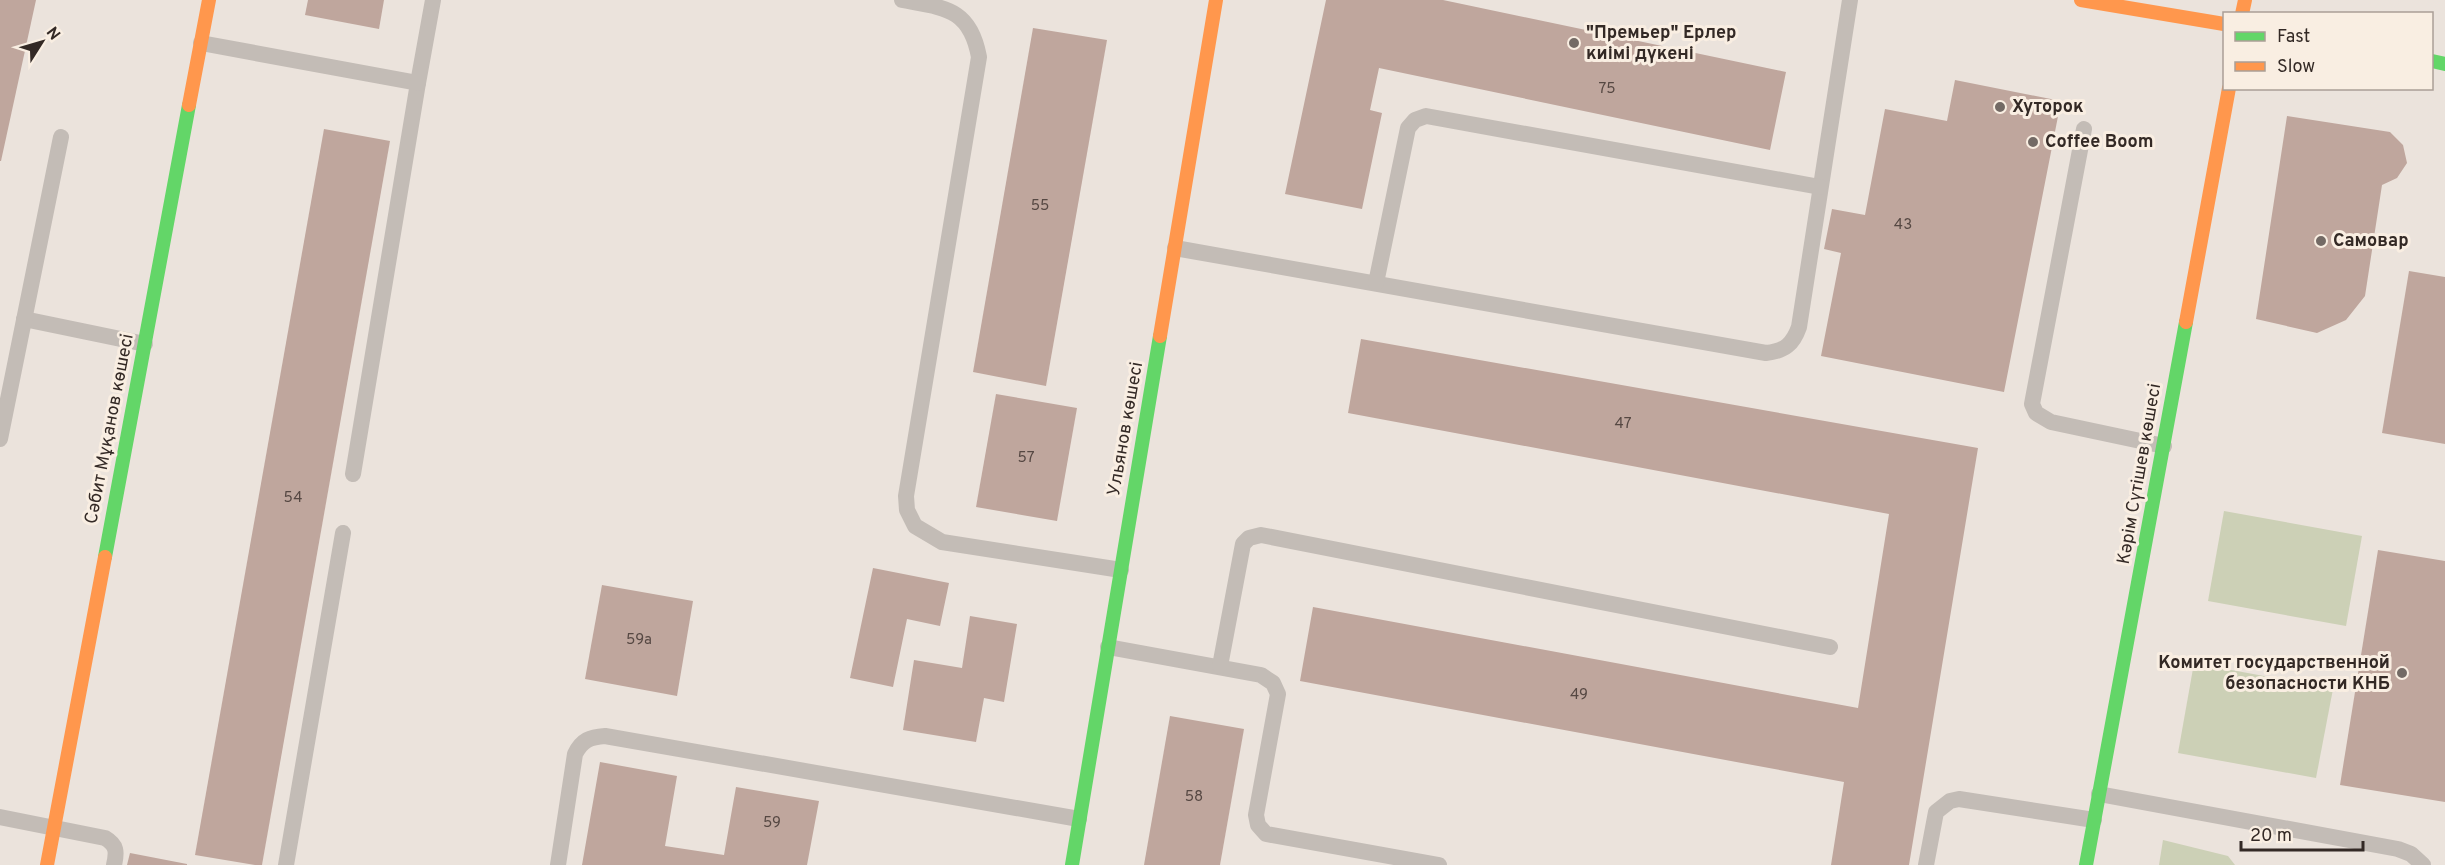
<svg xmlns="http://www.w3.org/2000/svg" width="2445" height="865" font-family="Overpass,sans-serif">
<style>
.green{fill:#ccd0b6}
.building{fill:#bfa69d}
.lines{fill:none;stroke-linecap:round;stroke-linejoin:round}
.lane{stroke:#c3bcb6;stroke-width:16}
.fast{stroke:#63d668;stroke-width:14}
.slow{stroke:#ff974d;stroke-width:14}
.poi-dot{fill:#736a65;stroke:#f9eee2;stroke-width:2}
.labels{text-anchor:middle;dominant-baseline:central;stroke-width:6;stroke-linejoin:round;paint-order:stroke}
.number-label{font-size:15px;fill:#564843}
.poi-label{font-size:18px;font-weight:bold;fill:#332925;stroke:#f9eee2;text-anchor:start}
.street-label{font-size:18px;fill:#332925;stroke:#f9eee2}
</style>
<rect width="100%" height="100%" fill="#ebe3dc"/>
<g class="green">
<polygon points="2224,511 2362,536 2346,626 2208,601"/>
<polygon points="2194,663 2333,689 2316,778 2178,753"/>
<polygon points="2163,840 2228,856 2235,865 2159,865"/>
</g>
<g class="building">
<polygon points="0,0 36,0 1,161 0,161"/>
<polygon points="308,0 384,0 379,29 305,15"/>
<polygon points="1326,0 1443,0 1786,72 1770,150 1379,68 1370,110 1382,113 1362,209 1285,194"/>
<polygon points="1033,28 1107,40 1046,386 973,372"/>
<polygon points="1955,80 2061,101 2004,392 1821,356 1841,253 1824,249 1832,209 1865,215 1885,109 1947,121"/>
<polygon points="2287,116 2390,132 2403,145 2407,163 2397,178 2382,185 2365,296 2346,320 2317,333 2256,319"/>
<polygon points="324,129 390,141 262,865 255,865 195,855"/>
<polygon points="2409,271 2445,277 2445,444 2382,433"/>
<polygon points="1361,339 1978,448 1909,865 1831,865 1844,782 1300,681 1313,607 1858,708 1889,514 1348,413"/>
<polygon points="996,394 1077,408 1057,521 976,507"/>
<polygon points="2378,550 2445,561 2445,802 2340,785"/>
<polygon points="873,568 949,583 940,626 907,619 893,687 850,678"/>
<polygon points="602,585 693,601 677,696 585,679"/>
<polygon points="970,616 1017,624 1004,702 984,698 976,742 903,730 914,660 962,668"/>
<polygon points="1170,716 1244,729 1220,865 1144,865"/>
<polygon points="600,762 677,776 665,846 724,855 736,787 819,801 807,865 582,865"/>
<polygon points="130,853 187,864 187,865 127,865"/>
</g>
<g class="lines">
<g class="lane">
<path d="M902 0C945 8 970 8 979 57L906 496 907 510 915 526 942 542 1121 570"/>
<polyline points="201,43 418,83 353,474"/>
<polyline points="418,83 433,0"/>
<polyline points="2084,129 2032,404 2036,413 2051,422 2164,446"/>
<path d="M1175 248 1766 353C1785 351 1793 344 1799 327L1850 0"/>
<polyline points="1376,283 1408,128 1415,120 1426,116 1820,187"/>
<polyline points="24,319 145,344"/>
<polyline points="0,439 61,137"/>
<polyline points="1108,647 1261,675 1273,683 1278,694 1256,815 1258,825 1266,834 1439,865"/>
<polyline points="1220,666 1243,544 1249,538 1261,535 1830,647"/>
<polyline points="2099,794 2398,849 2411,854 2423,865"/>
<path d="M0 817 105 838C117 845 117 852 114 865"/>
<polyline points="286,865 343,533"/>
<path d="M558 865 575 754C582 740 590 737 605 736L1079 819"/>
<polyline points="1926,865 1936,812 1950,801 1959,799 2094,820"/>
</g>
<g class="fast">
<polyline points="2432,61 2445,64"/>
<polyline points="105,557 189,105"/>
<polyline points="1072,865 1160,336"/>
<polyline points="2086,865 2186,322"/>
</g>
<g class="slow">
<polyline points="2081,0 2224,24"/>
<polyline points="2242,14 2245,0"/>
<polyline points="189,105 209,0"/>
<polyline points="2186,322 2229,88"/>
<polyline points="1160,336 1216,0"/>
<polyline points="47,865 105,557"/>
</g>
</g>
<g class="poi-dot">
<circle cx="1574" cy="43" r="6"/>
<circle cx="2000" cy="107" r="6"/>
<circle cx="2033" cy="142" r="6"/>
<circle cx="2321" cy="241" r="6"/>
<circle cx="2402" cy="673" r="6"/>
</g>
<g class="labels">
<g class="number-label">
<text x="1607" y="89">75</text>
<text x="1040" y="206">55</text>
<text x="1903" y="225">43</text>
<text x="1623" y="424">47</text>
<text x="1026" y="458">57</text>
<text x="293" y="498">54</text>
<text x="639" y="640">59а</text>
<text x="1579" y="695">49</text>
<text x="1194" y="797">58</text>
<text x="772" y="823">59</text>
</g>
<g class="poi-label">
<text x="1586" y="33">"Премьер" Ерлер<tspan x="1586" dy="21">киімі дүкені</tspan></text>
<text x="2012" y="107">Хуторок</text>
<text x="2045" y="142">Coffee Boom</text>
<text x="2333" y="241">Самовар</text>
<text x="2390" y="663" text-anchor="end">Комитет государственной<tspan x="2390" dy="21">безопасности КНБ</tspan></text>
</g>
<g class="street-label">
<text transform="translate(110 429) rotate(-79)">Сәбит Мұқанов көшесі</text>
<text transform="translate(1126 429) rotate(-80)">Ульянов көшесі</text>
<text transform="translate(2140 474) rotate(-80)">Кәрім Сүтішев көшесі</text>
</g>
</g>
<rect x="2223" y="12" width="210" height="78" fill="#f9eee2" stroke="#aa9f96" stroke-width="1.5"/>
<rect x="2235" y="32" width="30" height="9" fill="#63d668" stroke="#aa9f96" stroke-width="1.5"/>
<text x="2277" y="42" font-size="18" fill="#332925">Fast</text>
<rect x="2235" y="62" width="30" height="9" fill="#ff974d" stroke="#aa9f96" stroke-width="1.5"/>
<text x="2277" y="72" font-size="18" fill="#332925">Slow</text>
<g transform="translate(42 42) rotate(53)" stroke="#f9eee2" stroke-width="4.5" paint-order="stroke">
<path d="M0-4.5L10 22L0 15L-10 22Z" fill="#332925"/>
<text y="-9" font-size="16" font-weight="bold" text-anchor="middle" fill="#332925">N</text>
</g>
<path d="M2241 841v9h122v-9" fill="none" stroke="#332925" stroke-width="3"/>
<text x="2250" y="841" font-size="18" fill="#332925" stroke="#f9eee2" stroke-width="4.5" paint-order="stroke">20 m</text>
</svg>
